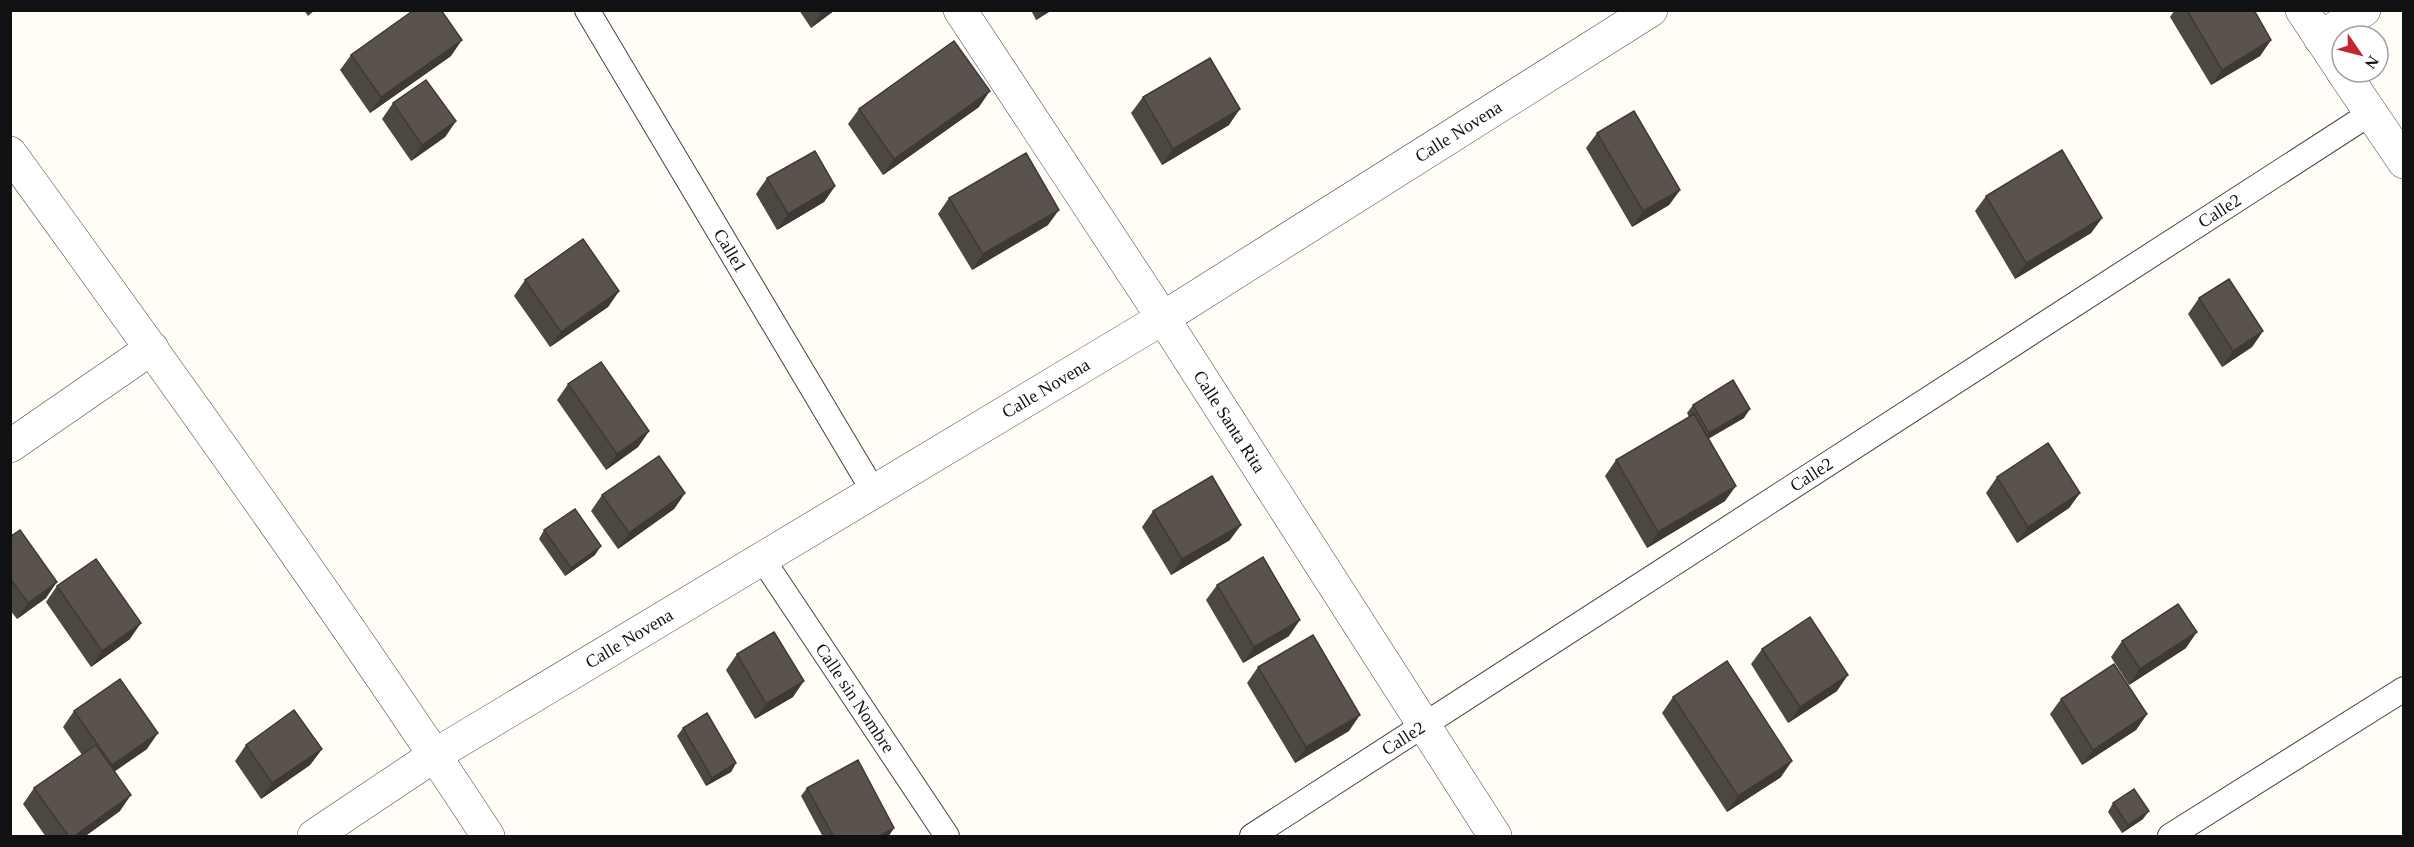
<svg xmlns="http://www.w3.org/2000/svg" width="2414" height="847" font-family="'Times New Roman',serif">
<style>
.lines{fill:none;stroke-linecap:round;stroke-linejoin:round}
.service-casing{stroke:#444;stroke-width:26}
.minor-casing{stroke:#444;stroke-width:34}
.service{stroke:#fff;stroke-width:24}
.minor{stroke:#fff;stroke-width:33}
.wall{fill:#4d4742}
.shaded-wall{fill:#3f3936}
.building{fill:#5a524d;stroke:#3f3936;stroke-width:1.5}
.labels{text-anchor:middle;dominant-baseline:central;stroke-width:6;stroke-linejoin:round;paint-order:stroke}
.street-label{font-size:18px;fill:#111;stroke:#fff}
</style>
<rect width="100%" height="100%" fill="#fffdf5"/>
<g class="lines">
<g class="service-casing">
<g id="service">
<path id="s1" d="M587 10 874 492"/>
<path id="s2" d="M763 560 947 836"/>
<path id="s3" d="M1252 836 2371 113"/>
<polyline points="2170,836 2404,689"/>
</g>
</g>
<g class="minor-casing">
<g id="minor">
<path id="s4" d="M960 10 1163 318 1495 836"/>
<polyline points="2302,10 2342,70"/>
<polyline points="2320,38 2364,10"/>
<polyline points="2343,72 2404,162"/>
<path d="M10 153C173 378 336 604 488 836"/>
<polyline points="10,446 152,348"/>
<path id="s5" d="M314 836 435 755 1163 318 1651 10"/>
</g>
</g>
<use href="#service" class="service"/>
<use href="#minor" class="minor"/>
</g>
<g class="wall">
<polygon points="304,10 315,10 308,16"/>
<polygon points="799,10 835,10 811,28"/>
<polygon points="1031,10 1052,10 1036,20"/>
<polygon points="2175,10 2254,10 2271,40 2260,56 2211,85 2170,17"/>
<polygon points="351,55 451,56 370,113 340,70"/>
<polygon points="1143,97 1229,125 1162,165 1131,113"/>
<polygon points="393,103 456,121 445,137 411,161 382,119"/>
<polygon points="979,107 883,175 848,124 859,109"/>
<polygon points="1597,133 1680,190 1669,205 1632,227 1586,148"/>
<polygon points="767,178 835,186 824,202 777,230 756,194"/>
<polygon points="1986,196 2102,218 2091,233 2015,279 1975,211"/>
<polygon points="949,198 1048,225 972,270 938,214"/>
<polygon points="525,280 619,291 608,307 550,347 514,296"/>
<polygon points="2199,298 2263,331 2252,347 2222,367 2188,314"/>
<polygon points="568,384 649,431 638,447 606,470 557,400"/>
<polygon points="1693,405 1744,418 1709,438 1725,501 1647,548 1605,476 1616,460 1689,417 1687,413"/>
<polygon points="1997,477 2080,493 2069,508 2017,543 1986,493"/>
<polygon points="685,493 674,509 618,549 591,511 602,495"/>
<polygon points="1153,511 1230,540 1171,575 1142,527"/>
<polygon points="544,530 595,555 565,576 539,539"/>
<polygon points="10,537 46,598 17,619 10,610"/>
<polygon points="1217,585 1289,636 1243,663 1206,600"/>
<polygon points="57,586 130,639 91,667 46,602"/>
<polygon points="2122,641 2186,648 2129,685 2111,657"/>
<polygon points="1762,649 1837,691 1788,723 1751,664"/>
<polygon points="737,654 793,697 755,719 726,670"/>
<polygon points="1258,667 1349,731 1295,763 1247,683"/>
<polygon points="1673,697 1781,777 1727,812 1662,713"/>
<polygon points="2061,699 2147,714 2136,730 2082,765 2050,714"/>
<polygon points="74,711 147,749 114,771 120,811 84,837 46,837 23,804 34,788 82,755 63,727"/>
<polygon points="683,728 736,763 731,772 706,786 677,736"/>
<polygon points="246,745 322,749 310,765 261,799 235,761"/>
<polygon points="807,788 894,828 888,837 823,837 801,796"/>
<polygon points="2113,803 2143,819 2122,833 2108,812"/>
</g>
<g class="shaded-wall">
<polygon points="824,10 835,10 811,28 822,12"/>
<polygon points="1043,10 1052,10 1036,20"/>
<polygon points="462,40 451,56 370,113 381,97"/>
<polygon points="2271,40 2260,56 2211,85 2222,70"/>
<polygon points="990,91 979,107 883,175 894,159"/>
<polygon points="1240,109 1229,125 1162,165 1173,149"/>
<polygon points="456,121 445,137 411,161 422,145"/>
<polygon points="835,186 824,202 777,230 788,214"/>
<polygon points="1680,190 1669,205 1632,227 1643,211"/>
<polygon points="1059,210 1048,225 972,270 983,254"/>
<polygon points="2102,218 2091,233 2015,279 2026,263"/>
<polygon points="619,291 608,307 550,347 561,332"/>
<polygon points="2263,331 2252,347 2222,367 2233,351"/>
<polygon points="1750,409 1744,418 1703,442 1709,433"/>
<polygon points="649,431 638,447 606,470 617,454"/>
<polygon points="1736,486 1725,501 1647,548 1658,532"/>
<polygon points="685,493 674,509 618,549 629,533"/>
<polygon points="2080,493 2069,508 2017,543 2028,527"/>
<polygon points="1241,525 1230,540 1171,575 1182,559"/>
<polygon points="601,546 595,555 565,576 571,568"/>
<polygon points="57,582 46,598 17,619 28,603"/>
<polygon points="1300,620 1289,636 1243,663 1254,647"/>
<polygon points="141,623 130,639 91,667 102,651"/>
<polygon points="2197,632 2186,648 2129,685 2140,669"/>
<polygon points="1848,675 1837,691 1788,723 1800,707"/>
<polygon points="804,681 793,697 755,719 766,704"/>
<polygon points="2147,714 2136,730 2082,765 2093,750"/>
<polygon points="1360,715 1349,731 1295,763 1306,747"/>
<polygon points="158,733 147,749 101,781 112,765"/>
<polygon points="322,749 310,765 261,799 272,783"/>
<polygon points="1792,761 1781,777 1727,812 1738,796"/>
<polygon points="736,763 731,772 706,786 712,778"/>
<polygon points="131,795 120,811 84,837 73,837"/>
<polygon points="2149,811 2143,819 2122,833 2128,825"/>
<polygon points="894,828 888,837 878,837"/>
</g>
<g class="building">
<polygon points="414,10 441,10 462,40 381,97 351,55"/>
<polygon points="2187,10 2254,10 2271,40 2222,70"/>
<polygon points="954,41 990,91 894,159 859,109"/>
<polygon points="1210,58 1240,109 1173,149 1143,97"/>
<polygon points="426,80 456,121 422,145 393,103"/>
<polygon points="1634,111 1680,190 1643,211 1597,133"/>
<polygon points="2062,150 2102,218 2026,263 1986,196"/>
<polygon points="815,151 835,186 788,214 767,178"/>
<polygon points="1026,153 1059,210 983,254 949,198"/>
<polygon points="583,239 619,291 561,332 525,280"/>
<polygon points="2229,279 2263,331 2233,351 2199,298"/>
<polygon points="601,362 649,431 617,454 568,384"/>
<polygon points="1733,380 1750,409 1709,433 1693,405"/>
<polygon points="1694,414 1736,486 1658,532 1616,460"/>
<polygon points="2048,443 2080,493 2028,527 1997,477"/>
<polygon points="659,456 685,493 629,533 602,495"/>
<polygon points="1212,476 1241,525 1182,559 1153,511"/>
<polygon points="575,509 601,546 571,568 544,530"/>
<polygon points="20,530 57,582 28,603 10,578 10,537"/>
<polygon points="1263,557 1300,620 1254,647 1217,585"/>
<polygon points="96,559 141,623 102,651 57,586"/>
<polygon points="2178,604 2197,632 2140,669 2122,641"/>
<polygon points="1810,617 1848,675 1800,707 1762,649"/>
<polygon points="774,632 804,681 766,704 737,654"/>
<polygon points="1313,635 1360,715 1306,747 1258,667"/>
<polygon points="1727,661 1792,761 1738,796 1673,697"/>
<polygon points="2114,664 2147,714 2093,750 2061,699"/>
<polygon points="120,679 158,733 112,765 74,711"/>
<polygon points="294,710 322,749 272,783 246,745"/>
<polygon points="707,713 736,763 712,778 683,728"/>
<polygon points="96,745 131,795 73,837 69,837 34,788"/>
<polygon points="858,760 894,828 878,837 834,837 807,788"/>
<polygon points="2134,789 2149,811 2128,825 2113,803"/>
</g>
<g class="labels">
<g class="street-label">
<text stroke="none"><textPath href="#s5" startOffset="1344">Calle Novena</textPath></text>
<text stroke="none"><textPath href="#s3" startOffset="1152">Calle2</textPath></text>
<text stroke="none"><textPath href="#s1" startOffset="280">Calle1</textPath></text>
<text stroke="none"><textPath href="#s5" startOffset="858">Calle Novena</textPath></text>
<text stroke="none"><textPath href="#s4" startOffset="492">Calle Santa Rita</textPath></text>
<text stroke="none"><textPath href="#s3" startOffset="666">Calle2</textPath></text>
<text stroke="none"><textPath href="#s5" startOffset="372">Calle Novena</textPath></text>
<text stroke="none"><textPath href="#s2" startOffset="166">Calle sin Nombre</textPath></text>
<text stroke="none"><textPath href="#s3" startOffset="180">Calle2</textPath></text>
</g>
</g>
<rect width="2414" height="847" fill="none" stroke="#111111" stroke-width="24"/>
<g transform="translate(2360 54) rotate(125)"><circle r="28" fill="#ffffff" stroke="#a0a0a0" stroke-width="1.5"/>
<path d="M0-4.5L10 22L0 15L-10 22Z" fill="#c4262e"/>
<text y="-9" font-size="16" font-weight="bold" text-anchor="middle" fill="#111111">N</text>
</g>
</svg>
